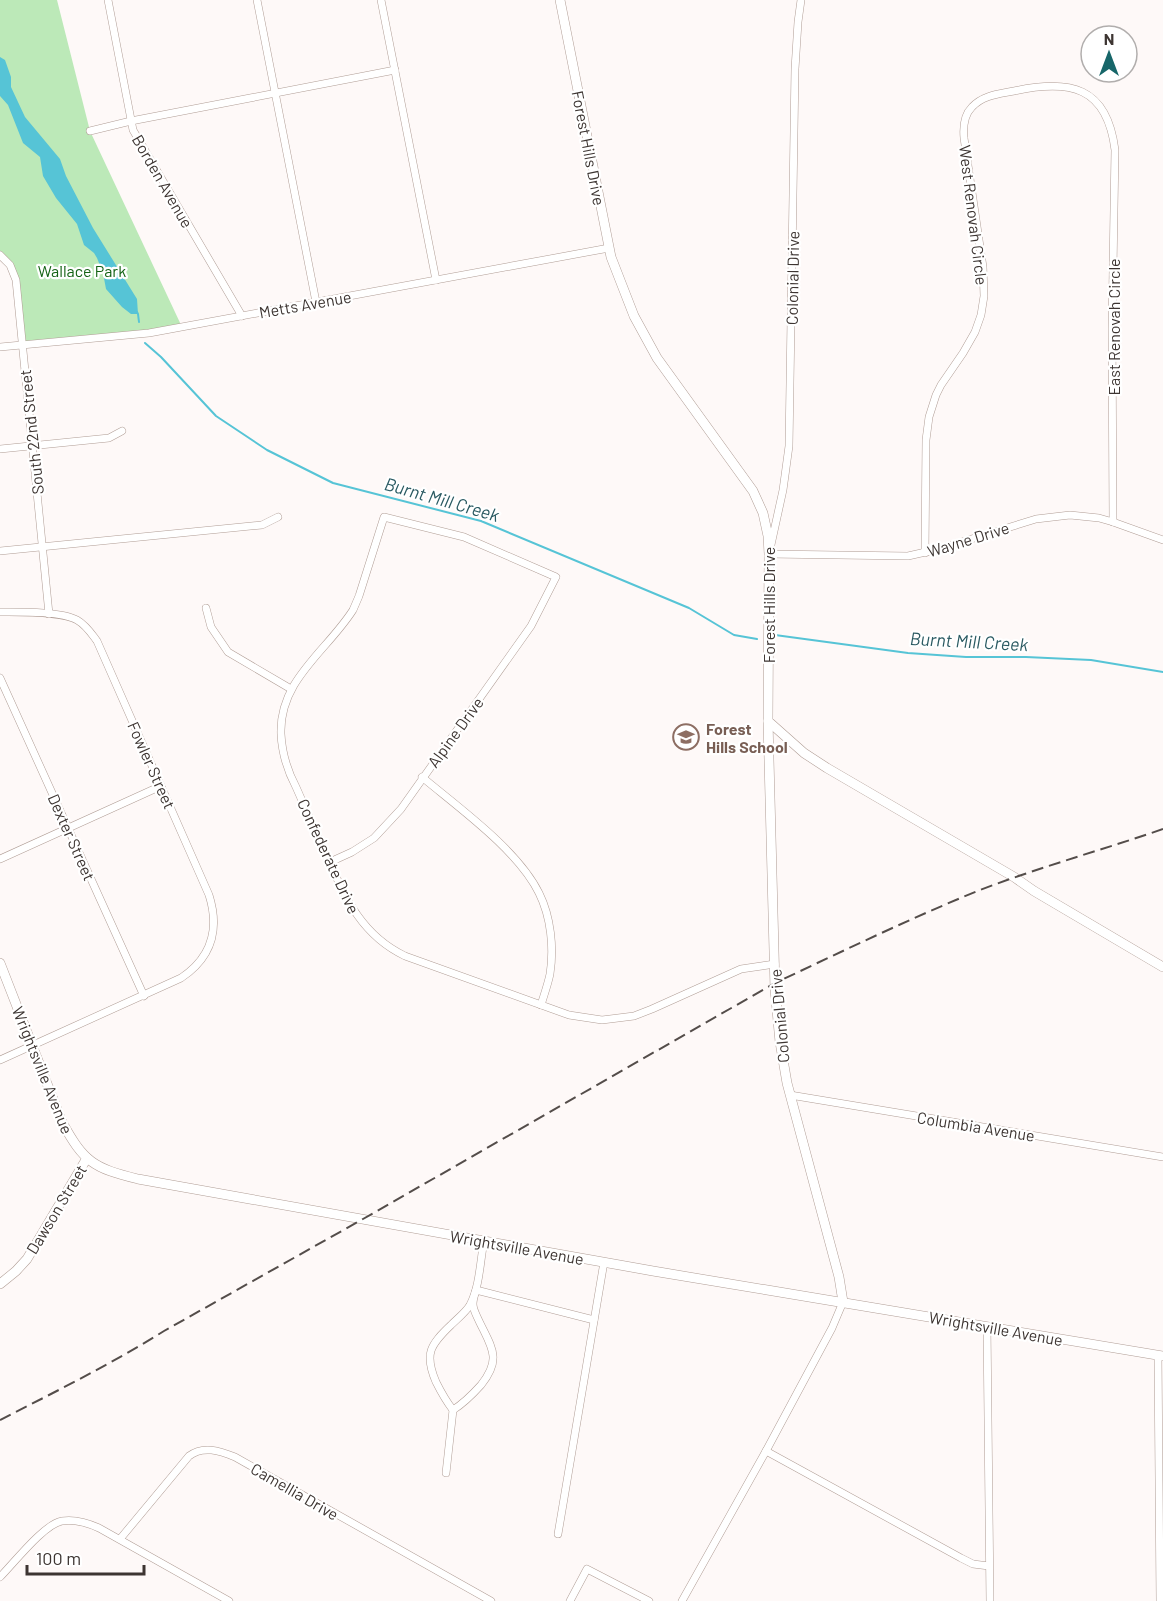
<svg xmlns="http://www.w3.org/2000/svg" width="1163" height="1601" font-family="Barlow,sans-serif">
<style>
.green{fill:#bce9b8}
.water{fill:#56c4d6}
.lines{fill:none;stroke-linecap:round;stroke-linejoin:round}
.stream{stroke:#56c4d6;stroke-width:2}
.minor-casing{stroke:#b09d95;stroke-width:8}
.tertiary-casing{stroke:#b09d95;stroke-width:10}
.minor{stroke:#fff;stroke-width:7}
.tertiary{stroke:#fff;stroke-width:9}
.rail{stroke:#544d4a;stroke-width:2;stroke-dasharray:12 6;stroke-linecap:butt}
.labels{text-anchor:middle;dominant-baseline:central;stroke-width:4.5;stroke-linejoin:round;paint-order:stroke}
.street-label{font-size:16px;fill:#3d3532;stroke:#fff}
.park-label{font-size:16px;fill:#156315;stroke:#fff}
.education-label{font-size:16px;font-weight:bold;fill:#785e54;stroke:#fff;text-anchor:start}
.water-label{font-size:18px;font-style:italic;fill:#2a5a62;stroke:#fff}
</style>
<rect width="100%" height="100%" fill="#fef9f8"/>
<polygon class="green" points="0,0 57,0 90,131 182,327 23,345 16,280 0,255"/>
<polygon class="water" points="0,57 5,60 11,77 11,87 25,117 60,159 66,176 93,228 137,299 138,314 131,314 122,307 106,289 103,273 97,258 94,253 84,245 77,224 56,198 43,176 40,157 23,143 8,105 0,96"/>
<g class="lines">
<g class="stream">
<polyline points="137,312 138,314 139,322"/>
<polyline points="145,343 161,357 216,416 267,450 333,483 481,521 689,608 734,635 757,639"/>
<polyline points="775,635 908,653 966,657 1026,657 1091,660 1163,672"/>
</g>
<g class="minor-casing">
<g id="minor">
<polyline points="108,0 133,130 242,316"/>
<polyline points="257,0 316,302"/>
<polyline points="381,0 436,280"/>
<polyline points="801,0 798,22 795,69 789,446 783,490 769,554 908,556 939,549 1036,519 1070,515 1099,518 1113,522 1163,540"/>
<polyline points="90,131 131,121 395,70"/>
<polyline points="0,255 10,265 16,280 49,614"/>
<polyline points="0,347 149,333 609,248"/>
<polyline points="0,449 109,438 122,431"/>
<polyline points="0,551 262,525 278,517"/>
<path d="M925 553 926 440 929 417 936 395 941 385 963 353 975 332 981 315 984 296 983 267 964 138C963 127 964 115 972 107 983 95 999 94 1014 91 1070 79 1107 86 1115 150L1112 329 1113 522"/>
<polyline points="206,608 211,627 228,652 291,689"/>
<path d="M0 612C19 612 61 611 77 620 86 625 91 633 97 641L209 895C220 930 211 958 181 978L0 1060"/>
<polyline points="0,678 144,996"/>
<path d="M422 777C459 808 518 850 539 893 551 917 554 948 550 974 548 984 544 995 541 1005"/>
<polyline points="0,859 161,786"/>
<path d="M330 862 352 852 374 838 401 809 531 626 556 577 464 537 384 517 359 596 353 610C327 651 279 680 281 734 282 754 287 770 296 787 306 810 316 832 326 855 345 897 361 935 405 956L569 1015 602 1020 634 1016 652 1009 741 969 775 964"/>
<polyline points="790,1095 1163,1157"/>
<polyline points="987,1326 990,1601"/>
<polyline points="1158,1355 1160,1601"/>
<path d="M453 1410C464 1403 472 1395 481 1385 502 1359 492 1348 479 1321 477 1316 473 1310 473 1304 473 1299 475 1294 476 1290L594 1320"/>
<polyline points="766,1451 961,1558 973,1564 989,1566"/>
<path d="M446 1473 453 1410C446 1401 441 1392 436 1382 424 1354 430 1345 451 1325 457 1319 466 1312 470 1305 480 1286 480 1261 484 1241"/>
<polyline points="558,1534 604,1262"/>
<path d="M120 1539 189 1456C203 1445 220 1451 235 1457L491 1601"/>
<path d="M0 1577C14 1563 44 1524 62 1521 75 1519 88 1523 99 1528L229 1601"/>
<polyline points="570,1601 587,1569 649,1601"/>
<polyline points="682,1601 766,1451 832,1328 843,1302"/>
</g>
</g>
<g class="tertiary-casing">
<g id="tertiary">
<polyline points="560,0 611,257 634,316 657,358 753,491 763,513 768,536 769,554 768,721 804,753 827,768 1014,877 1034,891 1163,967"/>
<polyline points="768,721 775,989 780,1042 787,1083 839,1277 843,1302"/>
<path d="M0 963 62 1122C84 1162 93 1168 138 1179L653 1271 1163 1356"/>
<polyline points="0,1284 16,1271 27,1259 87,1158"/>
</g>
</g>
<use href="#minor" class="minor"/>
<use href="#tertiary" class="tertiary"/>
<path class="rail" d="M0 1420C55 1392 111 1364 164 1331L363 1219 775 983C843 951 911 918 980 890 1040 867 1102 850 1163 829"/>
</g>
<defs>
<g id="school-ring" transform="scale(1.35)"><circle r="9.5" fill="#fff" stroke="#8d6e63" stroke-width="1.5"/><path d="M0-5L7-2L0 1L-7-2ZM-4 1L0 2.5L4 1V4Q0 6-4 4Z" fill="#8d6e63"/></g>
</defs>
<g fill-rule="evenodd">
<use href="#school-ring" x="686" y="737"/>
</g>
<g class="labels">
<g class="street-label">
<text transform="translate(589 148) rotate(79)">Forest Hills Drive</text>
<text transform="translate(163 181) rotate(60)">Borden Avenue</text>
<text transform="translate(974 215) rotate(83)">West Renovah Circle</text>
<text transform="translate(792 278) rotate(-89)">Colonial Drive</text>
<text transform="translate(305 304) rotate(-10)">Metts Avenue</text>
<text transform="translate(1113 327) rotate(-90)">East Renovah Circle</text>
<text transform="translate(31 432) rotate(-96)">South 22nd Street</text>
<text transform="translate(968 539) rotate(-17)">Wayne Drive</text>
<text transform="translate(768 605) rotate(-90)">Forest Hills Drive</text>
<text transform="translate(455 732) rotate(-54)">Alpine Drive</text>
<text transform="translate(152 765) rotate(66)">Fowler Street</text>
<text transform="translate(72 837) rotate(66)">Dexter Street</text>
<text transform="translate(329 856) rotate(65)">Confederate Drive</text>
<text transform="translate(779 1016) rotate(-95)">Colonial Drive</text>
<text transform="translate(43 1070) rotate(68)">Wrightsville Avenue</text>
<text transform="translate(976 1126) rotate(9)">Columbia Avenue</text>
<text transform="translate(56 1209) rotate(-59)">Dawson Street</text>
<text transform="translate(517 1247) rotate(10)">Wrightsville Avenue</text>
<text transform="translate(996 1328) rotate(10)">Wrightsville Avenue</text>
<text transform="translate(295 1491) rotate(30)">Camellia Drive</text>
</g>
<g class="park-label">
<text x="82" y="270">Wallace Park</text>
</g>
<g class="education-label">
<text x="706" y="728">Forest<tspan x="706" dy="18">Hills School</tspan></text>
</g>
<g class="water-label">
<text transform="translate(442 499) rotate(16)">Burnt Mill Creek</text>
<text transform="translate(969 641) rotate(3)">Burnt Mill Creek</text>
</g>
</g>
<g transform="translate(1109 54)"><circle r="28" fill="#ffffff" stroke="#b1aead" stroke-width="1.5"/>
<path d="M0-4.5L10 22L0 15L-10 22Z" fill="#176669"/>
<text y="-9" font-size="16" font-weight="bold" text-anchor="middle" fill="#3d3532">N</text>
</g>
<path d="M27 1565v9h117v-9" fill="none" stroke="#3d3532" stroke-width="3"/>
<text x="36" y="1565" font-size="18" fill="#3d3532" stroke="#ffffff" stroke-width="4.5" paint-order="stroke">100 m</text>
</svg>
